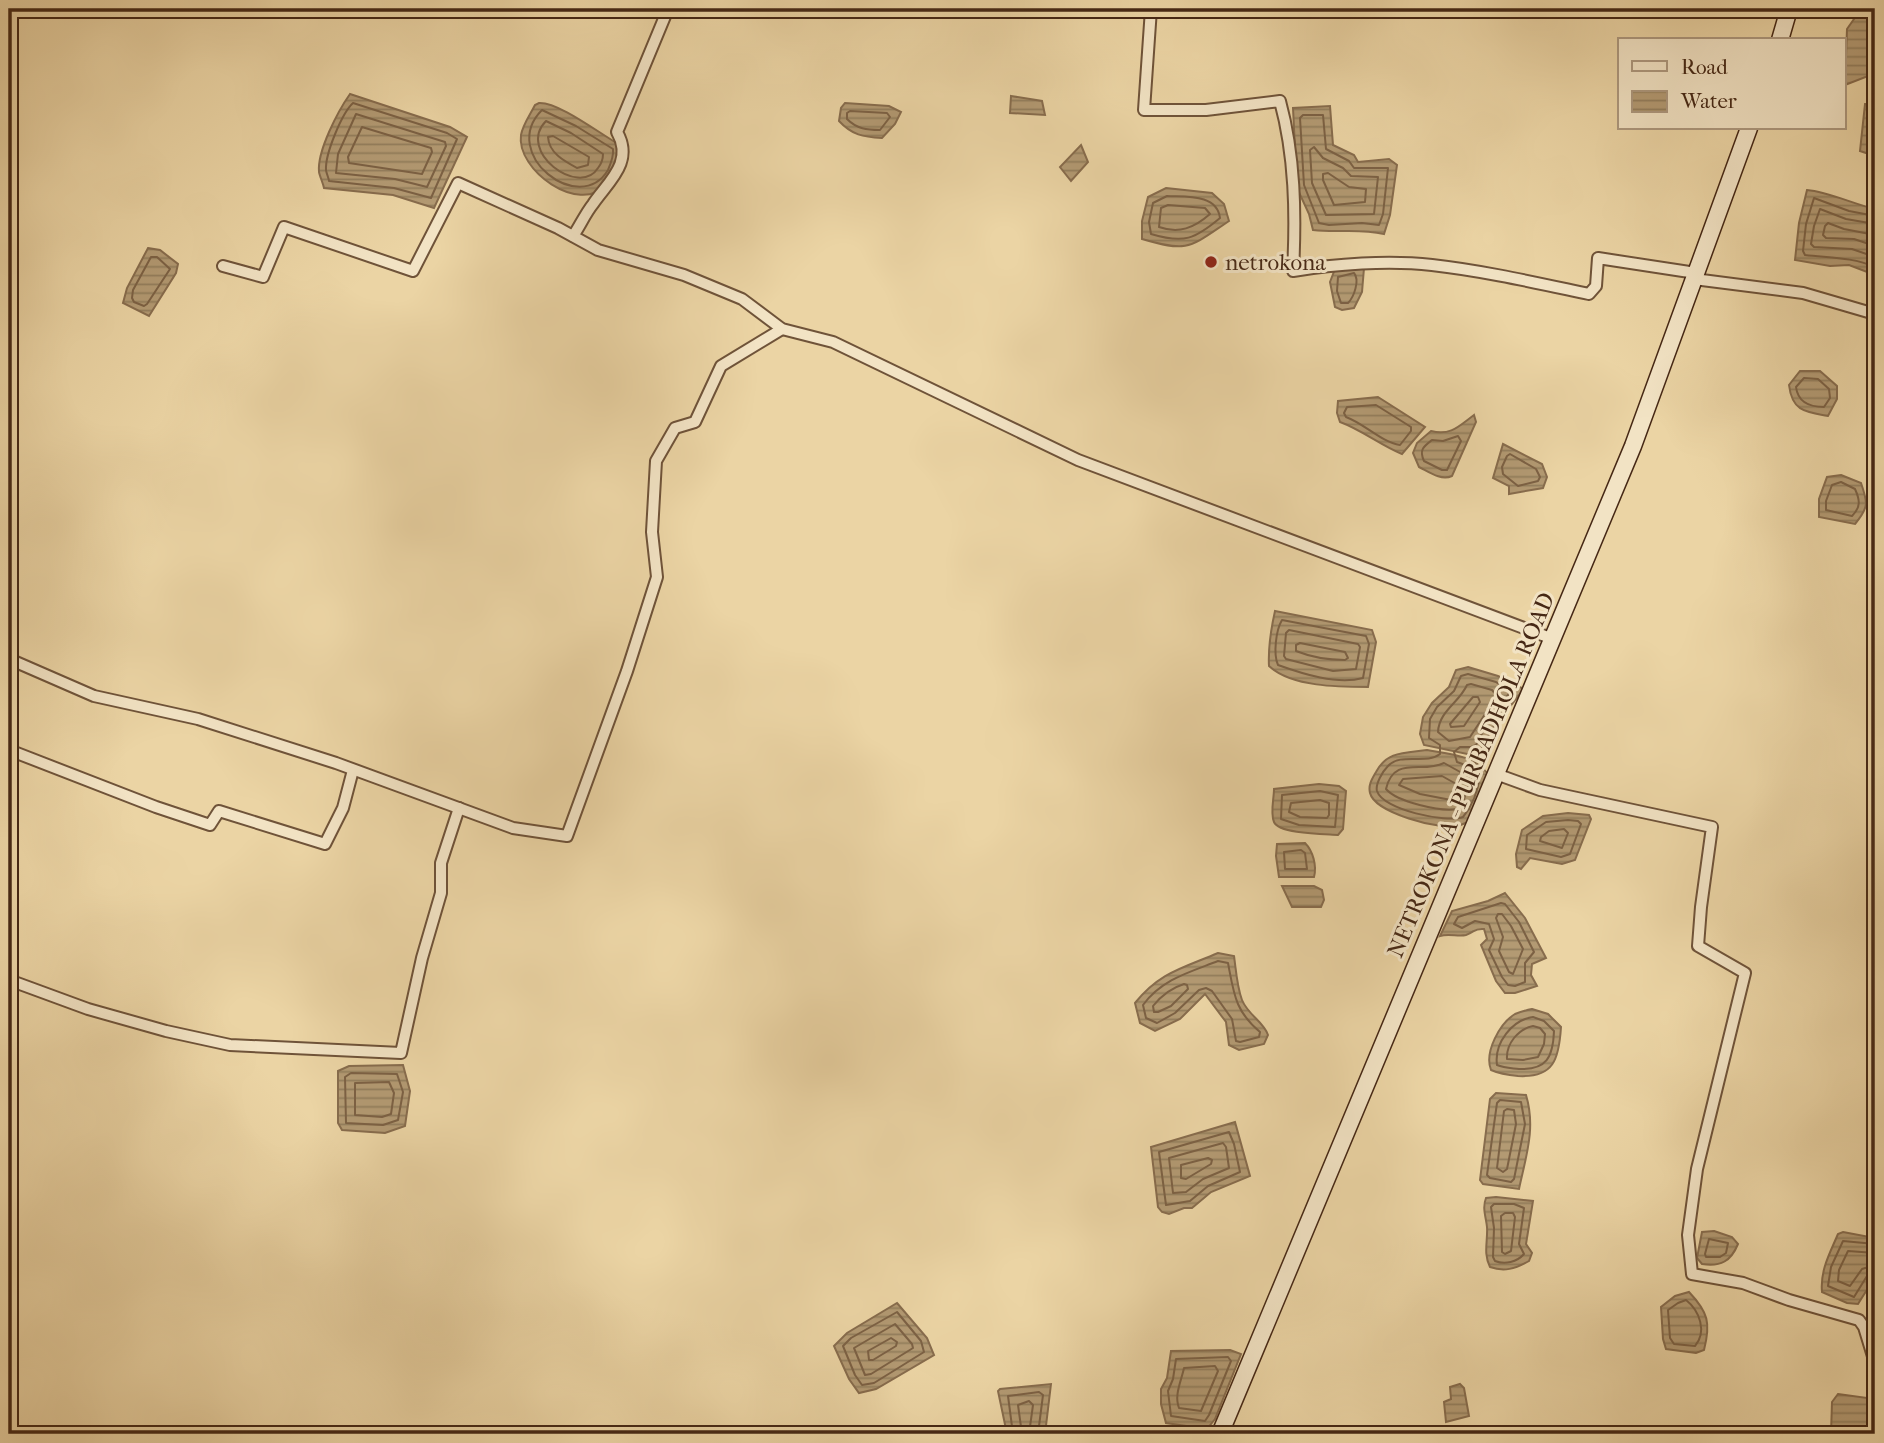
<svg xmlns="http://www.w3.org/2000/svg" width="1884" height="1443" font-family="'IM FELL French Canon',serif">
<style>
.water{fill:url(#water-rules);stroke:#876c4d;stroke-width:2}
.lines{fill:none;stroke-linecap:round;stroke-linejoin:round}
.shore{stroke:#7c6144;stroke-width:2}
.street-casing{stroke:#6f5339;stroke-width:14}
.secondary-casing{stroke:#462815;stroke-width:19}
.street{stroke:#f2e3c4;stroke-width:10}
.secondary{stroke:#f2e3c4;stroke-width:16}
.poi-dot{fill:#8f2418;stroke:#f2e3c4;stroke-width:2.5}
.labels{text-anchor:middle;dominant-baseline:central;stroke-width:6;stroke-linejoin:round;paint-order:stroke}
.poi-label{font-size:23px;fill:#462815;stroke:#f2e3c4;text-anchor:start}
.street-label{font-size:23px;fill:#462815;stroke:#f2e3c4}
</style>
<defs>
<pattern id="water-rules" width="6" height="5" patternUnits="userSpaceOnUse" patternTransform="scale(1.75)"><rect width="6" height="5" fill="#b39a73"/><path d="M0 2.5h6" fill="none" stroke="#937e5d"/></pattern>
</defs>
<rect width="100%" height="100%" fill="#ebd4a4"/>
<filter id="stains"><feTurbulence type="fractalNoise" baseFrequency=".00286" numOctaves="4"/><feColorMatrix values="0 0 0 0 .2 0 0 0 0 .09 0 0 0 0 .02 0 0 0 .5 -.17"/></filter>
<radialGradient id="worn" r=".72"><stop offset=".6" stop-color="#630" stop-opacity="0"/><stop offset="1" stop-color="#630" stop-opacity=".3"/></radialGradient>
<g class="water">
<polygon points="1861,9 1875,9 1875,75 1868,76 1845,85 1847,29"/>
<path d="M350 94 450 127 467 137 434 208 393 195 324 188C323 183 320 177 319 172 317 151 338 111 350 94Z"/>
<polygon points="1011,96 1042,101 1045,115 1010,113"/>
<path d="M539 103C559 102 600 134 620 145 622 155 618 160 614 170 612 174 610 181 606 185 579 215 516 170 521 135 523 124 530 115 535 105Z"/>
<path d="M845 103 889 106 901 112 895 124 882 138C863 137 852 135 839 121L841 108Z"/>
<polygon points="1865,104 1875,105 1875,156 1860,151"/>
<path d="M1330 106 1333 145 1354 155 1358 162 1389 159 1397 165 1390 215 1384 234C1358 228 1339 233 1313 230L1309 214 1297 188 1293 108Z"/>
<polygon points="1081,145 1088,162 1071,181 1060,167"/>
<path d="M1166 188 1212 193 1224 204 1229 221C1190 247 1189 253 1142 239V221L1148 197Z"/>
<path d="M1807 190C1829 192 1853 204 1875 209V275L1849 265 1830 266 1795 260 1799 223Z"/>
<polygon points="148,248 160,250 178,264 176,273 149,316 123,303 127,288"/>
<polygon points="1364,268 1362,292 1354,308 1342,310 1335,307 1330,282 1335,269"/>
<path d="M1800 371H1820L1837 386V399L1828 416C1805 412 1792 411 1789 385Z"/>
<path d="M1378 397 1425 427 1402 454C1380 445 1362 430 1340 422L1337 413 1338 401Z"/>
<path d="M1474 415 1476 422 1452 476C1441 481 1429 472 1419 467L1413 453 1417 443 1431 431C1451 436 1459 426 1474 415Z"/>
<polygon points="1503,444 1542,464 1547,477 1543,488 1509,494 1509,486 1493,478"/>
<path d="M1841 475 1861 483C1868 503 1869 507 1855 524L1819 517V499L1827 477Z"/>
<path d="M1275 611 1372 630 1376 642 1368 687C1340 687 1291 687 1269 666 1268 648 1271 629 1275 611Z"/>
<polygon points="1468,667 1498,676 1524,689 1491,730 1481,751 1472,755 1424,745 1420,734 1423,717 1432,703 1449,687 1456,670"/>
<path d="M1427 750C1449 754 1474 755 1488 774L1468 822C1465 823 1461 825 1458 826 1439 830 1375 813 1370 793 1368 785 1372 779 1376 772 1387 751 1405 753 1427 750Z"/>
<path d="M1319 784 1339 786 1346 791 1343 829 1338 835C1325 834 1279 834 1274 822 1270 813 1274 799 1274 789Z"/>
<polygon points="1568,813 1589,815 1591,819 1575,860 1562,864 1530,858 1521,869 1517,867 1516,854 1522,830 1543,816"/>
<path d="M1305 843C1313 851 1317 866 1314 877H1279L1276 856 1277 844Z"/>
<polygon points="1282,886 1314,886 1322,890 1324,900 1321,907 1292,907"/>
<path d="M1505 893 1525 918 1546 958 1532 964 1531 975 1537 986 1515 993H1505L1496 981 1481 945 1487 939 1484 929C1474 928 1475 932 1466 935 1458 937 1449 933 1440 936L1452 911 1488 901Z"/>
<path d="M1218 953 1234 956C1236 970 1237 987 1242 1000 1248 1015 1264 1022 1268 1035L1264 1044 1239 1050 1229 1045 1226 1022 1205 994 1180 1019 1155 1031 1140 1023 1135 1003C1160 972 1183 968 1218 953Z"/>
<path d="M1532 1009 1548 1014 1561 1027C1559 1059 1554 1078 1518 1076 1508 1075 1500 1074 1491 1070 1484 1052 1500 1023 1515 1014 1520 1012 1527 1010 1532 1009Z"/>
<polygon points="403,1065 410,1091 405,1126 385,1133 342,1130 338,1123 338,1071 349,1066"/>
<path d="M1496 1093 1526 1095C1536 1128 1526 1156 1519 1189L1483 1184 1480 1180 1490 1099Z"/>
<polygon points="1235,1122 1250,1176 1211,1192 1192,1208 1184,1208 1169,1214 1162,1212 1158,1207 1151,1147"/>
<path d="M1496 1197 1533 1201 1526 1244 1532 1253 1529 1261C1515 1269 1504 1272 1490 1267 1483 1253 1488 1241 1487 1227 1486 1217 1482 1208 1486 1198Z"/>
<path d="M1714 1231 1732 1237 1738 1244C1731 1261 1721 1267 1702 1264L1697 1258 1702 1232Z"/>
<path d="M1843 1232 1875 1238V1277L1858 1304 1847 1303 1822 1292C1820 1270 1830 1253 1838 1234Z"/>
<path d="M1689 1292C1708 1312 1711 1323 1704 1350L1696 1353 1666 1349 1663 1339 1661 1307 1675 1296Z"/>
<polygon points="897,1303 927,1338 934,1355 876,1389 859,1393 849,1379 834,1346 847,1333"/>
<polygon points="1230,1350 1241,1354 1215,1419 1207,1429 1166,1423 1161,1404 1161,1389 1167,1378 1171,1351"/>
<polygon points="1051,1384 1045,1434 1007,1434 998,1391 1000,1389"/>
<polygon points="1460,1384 1464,1388 1469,1416 1446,1422 1444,1402 1451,1399 1450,1387"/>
<polygon points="1838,1394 1875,1399 1875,1434 1831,1434 1832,1402"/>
</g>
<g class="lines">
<g class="shore">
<path d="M353 103 447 133 457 139 431 198 394 188 329 181C329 179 326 172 326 170 325 154 342 113 353 103Z"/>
<path d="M542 110 576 126 613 149C614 156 611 163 608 170 580 217 498 154 542 110Z"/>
<path d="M850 111 887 113 890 117 880 130C867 130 857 129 847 119V113Z"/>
<polygon points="356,114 445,142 446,146 427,187 395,179 336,173 338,154"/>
<polygon points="1303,115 1323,115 1326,149 1349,161 1354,168 1388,168 1383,214 1379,225 1362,223 1329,225 1319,223 1304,185 1300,118"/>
<path d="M546 121 571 133 603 154C603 160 602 163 598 168 579 198 516 151 546 121Z"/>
<polygon points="362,127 431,148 432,152 422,174 349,163 348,157"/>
<path d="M553 136 589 157 588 165 577 168C564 161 549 153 548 137Z"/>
<polygon points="1314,147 1323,158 1343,168 1351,176 1378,177 1374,214 1326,215 1312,183 1310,150"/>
<polygon points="1328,173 1349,187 1366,189 1365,202 1334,205 1323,180 1323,174"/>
<path d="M1167 196C1187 197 1217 194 1220 218 1195 239 1184 244 1151 234L1149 222 1153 203Z"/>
<path d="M1168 205 1205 208 1210 214C1194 228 1179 234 1159 227L1161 208Z"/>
<path d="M1875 216 1849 211 1814 198 1806 224 1803 251 1805 255C1830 258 1852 257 1875 267"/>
<polyline points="1875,224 1846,219 1820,209 1814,226 1811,244 1814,247 1852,249 1875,257"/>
<polyline points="1875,235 1844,229 1828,223 1825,226 1823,235 1826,238 1854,239 1875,246"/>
<polygon points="151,257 157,257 170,269 147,304 144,306 134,302 132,298 133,290"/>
<path d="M1354 273C1360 280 1354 297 1348 303H1341L1337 291 1338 277Z"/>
<path d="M1804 378 1818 379 1829 389 1830 398 1824 407C1811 407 1798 403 1796 387Z"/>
<path d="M1376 405 1411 427V431L1400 445C1381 442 1365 424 1346 417L1344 413 1347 407Z"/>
<path d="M1458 436 1461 441 1447 470H1442L1424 461C1419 450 1423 447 1432 440L1443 441Z"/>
<polygon points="1510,454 1536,469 1540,477 1538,481 1518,486 1503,474 1502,467 1507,456"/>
<path d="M1841 482 1855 489C1860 500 1861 507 1852 516L1826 510V501L1832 485Z"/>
<path d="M1282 620 1366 636 1369 644 1363 678C1337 685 1303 674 1278 665 1273 654 1276 630 1282 620Z"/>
<polygon points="1289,630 1358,644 1360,647 1356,669 1333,671 1286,659 1284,656 1286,633"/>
<path d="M1300 643 1345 652 1348 658 1345 660C1329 660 1311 657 1296 651V645Z"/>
<path d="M1468 674 1496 682 1510 692 1486 726 1476 745 1471 747H1460L1454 752 1457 762 1476 769 1480 775C1478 791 1473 805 1463 817 1446 823 1383 810 1377 791 1375 784 1383 771 1388 766 1401 752 1426 765 1440 754V745L1429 738 1430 719 1437 707 1454 691 1461 676Z"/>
<path d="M1471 684 1492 690 1497 696 1470 737 1449 741 1438 732C1439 711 1459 703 1467 685Z"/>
<polygon points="1478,697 1480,702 1464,726 1451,727 1450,724 1473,697"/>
<path d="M1444 763 1471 778 1463 802 1457 809C1441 812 1397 802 1386 789 1394 755 1422 774 1444 763Z"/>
<polygon points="1442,776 1458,785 1451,800 1420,794 1399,785 1403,779"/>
<polygon points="1320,791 1338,795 1335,827 1299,825 1281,819 1282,795"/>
<polygon points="1320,800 1329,803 1329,815 1327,818 1300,817 1289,812 1291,803"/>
<polygon points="1568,820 1578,821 1581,824 1570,854 1561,857 1526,849 1527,835 1546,822"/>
<polygon points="1564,829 1568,833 1562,848 1540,841 1541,837 1549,831"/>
<polygon points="1301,850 1305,853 1307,869 1285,869 1284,852"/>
<polygon points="1501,903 1505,904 1519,922 1534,952 1525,963 1525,982 1515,986 1508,985 1502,977 1489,950 1494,939 1489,924 1475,921 1462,928 1454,924 1458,917"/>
<polygon points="1498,914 1502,914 1511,926 1523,949 1513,974 1509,972 1499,951 1503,937 1496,918"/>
<path d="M1218 961 1228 963C1234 994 1235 1011 1260 1032L1259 1037 1240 1042 1236 1041 1232 1019 1212 991 1206 988 1199 990 1175 1013 1157 1023 1146 1018 1143 1005C1162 979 1190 972 1218 961Z"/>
<path d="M1184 984 1187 985 1188 989 1171 1006 1158 1012H1154L1153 1006C1161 996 1171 988 1184 984Z"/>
<path d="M1533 1017 1544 1021 1554 1031C1553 1057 1547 1070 1519 1069 1511 1068 1504 1068 1497 1065 1494 1043 1512 1020 1533 1017Z"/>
<path d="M1533 1026 1540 1028 1545 1034 1544 1044 1538 1057 1523 1060 1507 1059C1506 1044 1518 1029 1533 1026Z"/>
<polygon points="351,1073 397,1074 403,1092 398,1120 383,1125 346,1123 345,1077"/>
<polygon points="389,1082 394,1093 391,1114 382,1117 355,1115 355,1083"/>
<polygon points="1500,1100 1521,1102 1525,1124 1514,1179 1511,1182 1490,1178 1487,1175 1497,1103"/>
<polygon points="1507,1109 1514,1110 1516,1124 1507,1169 1503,1172 1497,1168 1504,1111"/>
<polygon points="1229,1132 1234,1144 1240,1172 1208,1186 1190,1201 1166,1205 1159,1152"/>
<polygon points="1223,1143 1226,1147 1229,1168 1203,1179 1186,1192 1173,1193 1169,1158"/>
<polygon points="1208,1158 1212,1160 1211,1164 1186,1179 1181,1178 1181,1165"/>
<path d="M1494 1204H1514L1524 1208 1519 1244 1524 1254C1517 1262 1505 1265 1495 1261L1493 1257 1494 1228 1491 1207Z"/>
<polygon points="1505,1213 1513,1213 1515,1217 1511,1251 1505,1254 1502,1252 1501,1216"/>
<polygon points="1709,1239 1728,1243 1726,1253 1720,1257 1706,1257 1705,1254"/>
<polyline points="1875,1244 1843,1241 1831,1267 1828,1286 1854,1297 1867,1276 1875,1274"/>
<polyline points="1875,1253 1848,1251 1839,1270 1838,1281 1850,1286 1862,1269 1875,1265"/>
<path d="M1686 1300C1700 1311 1707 1332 1695 1346L1674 1344 1670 1338 1668 1310 1678 1303Z"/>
<polygon points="897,1312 921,1341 924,1352 874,1383 862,1385 855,1375 843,1346 851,1338"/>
<polygon points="895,1324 912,1344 913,1348 871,1374 865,1375 854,1348"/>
<polygon points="891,1338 897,1342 896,1346 873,1360 869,1360 868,1351"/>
<polygon points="1228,1357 1231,1361 1209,1415 1205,1421 1171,1416 1168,1391 1173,1379 1176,1359"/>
<path d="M1215 1366 1218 1371 1201 1411 1179 1408C1174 1395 1181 1382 1184 1368Z"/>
<polyline points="1013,1434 1008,1396 1039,1392 1043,1395 1038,1434"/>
<polyline points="1022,1434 1018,1405 1029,1401 1033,1405 1029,1434"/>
</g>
<g class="street-casing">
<g id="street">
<path d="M1151 9 1144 110H1206L1280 101C1295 156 1296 214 1293 271 1335 264 1388 260 1432 265 1485 271 1537 283 1589 294L1596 286 1598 258 1696 273"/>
<path d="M573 236C580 226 585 214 593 204 609 181 634 162 617 132L668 9"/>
<polyline points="223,266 263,277 284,227 413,271 458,183 558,228 598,250 684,275 742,299 782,329 833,342 1078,460 1553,639"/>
<polyline points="1694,279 1803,293 1875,314"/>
<polyline points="9,659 94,696 198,719 336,763 513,828 567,836 627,671 657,577 652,532 656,461 675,428 695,422 721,366 782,329"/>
<polyline points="9,750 156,807 210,825 219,811 325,844 343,808 353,770"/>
<polyline points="1496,774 1540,790 1712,827 1701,907 1698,946 1745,973 1697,1169 1688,1235 1692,1274 1743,1283 1789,1300 1859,1320 1864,1327 1875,1363"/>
<polyline points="9,980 88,1009 166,1031 230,1045 401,1053 422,958 441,893 441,863 459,808"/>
</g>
</g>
<g class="secondary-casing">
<g id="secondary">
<polyline points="1780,40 1789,9"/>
<polyline points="1220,1434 1633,446 1749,128"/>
</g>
</g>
<use href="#street" class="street"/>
<use href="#secondary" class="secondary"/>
</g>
<circle class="poi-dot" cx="1211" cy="262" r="7"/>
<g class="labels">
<g class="poi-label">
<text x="1225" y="262">netrokona</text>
</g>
<g class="street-label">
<text transform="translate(1471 775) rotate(-67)">NETROKONA - PURBADHOLA ROAD</text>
</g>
</g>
<rect width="1884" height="1443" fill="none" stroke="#ebd4a4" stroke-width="35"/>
<rect x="10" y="10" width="1863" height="1422" fill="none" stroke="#462815" stroke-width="3.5"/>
<rect x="18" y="18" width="1849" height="1408" fill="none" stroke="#462815" stroke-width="2"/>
<rect x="1618" y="38" width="228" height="91" fill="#f2e3c4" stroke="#ad987e" stroke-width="2"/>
<rect x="1632" y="61" width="35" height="10" fill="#f2e3c4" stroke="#ad987e" stroke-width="2"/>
<text x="1681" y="74" font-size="21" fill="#462815">Road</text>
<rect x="1632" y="91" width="35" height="21" fill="url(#water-rules)" stroke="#ad987e" stroke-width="2"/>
<text x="1681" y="108" font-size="21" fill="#462815">Water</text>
<rect width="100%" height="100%" filter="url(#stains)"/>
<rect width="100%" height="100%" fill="url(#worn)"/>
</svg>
